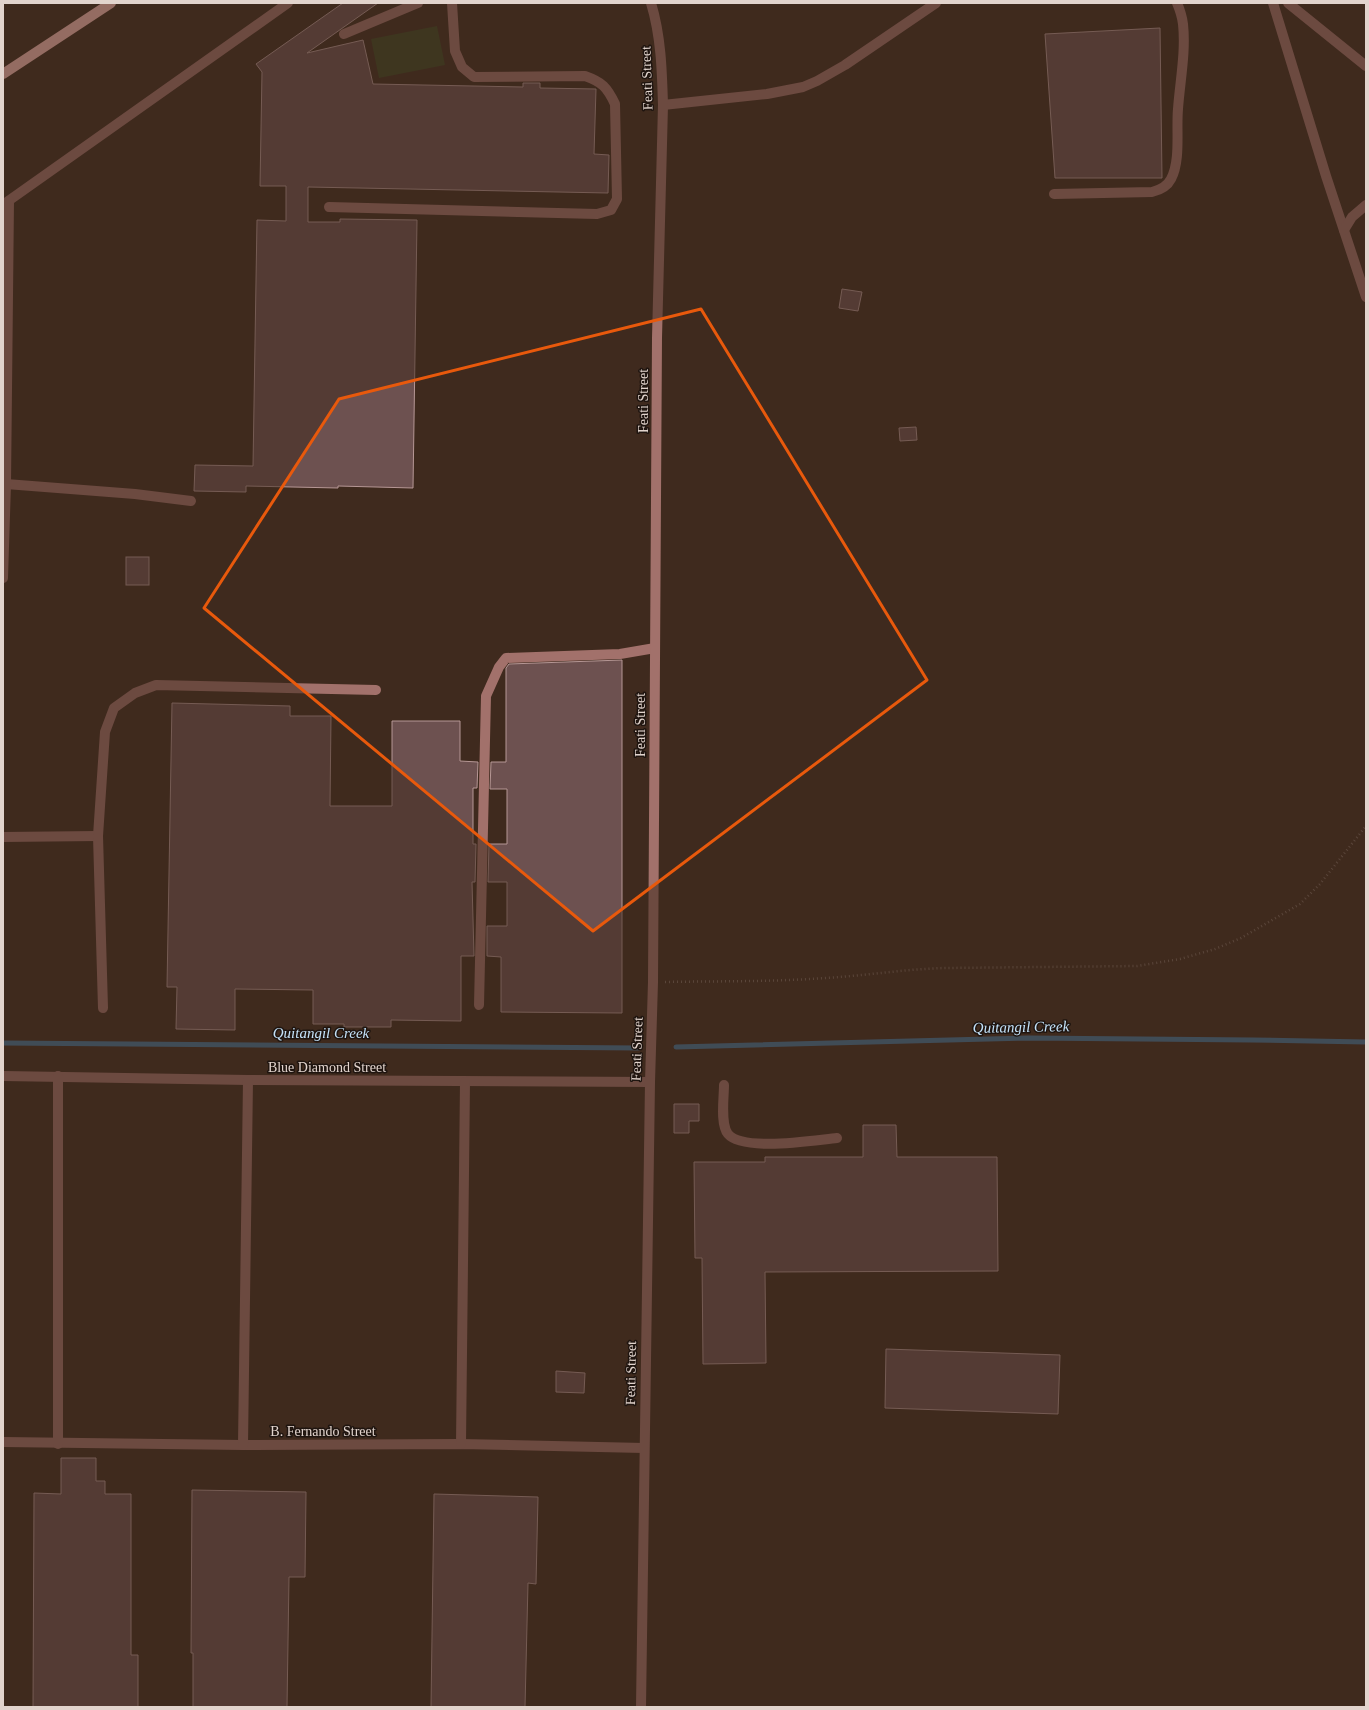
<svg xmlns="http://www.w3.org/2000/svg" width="1369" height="1710" font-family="Georgia,serif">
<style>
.green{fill:#3c4623}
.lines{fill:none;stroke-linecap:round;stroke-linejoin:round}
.stream{stroke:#42769c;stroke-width:5}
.building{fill:#6d5150;stroke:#b69795}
.path{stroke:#7a685d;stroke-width:2.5;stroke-dasharray:1 3;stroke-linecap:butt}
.minor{stroke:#a2716b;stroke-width:10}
.major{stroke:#fbbdb6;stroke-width:10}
.marked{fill:none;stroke:#e8590c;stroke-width:3;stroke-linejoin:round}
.labels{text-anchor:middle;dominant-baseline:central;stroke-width:3;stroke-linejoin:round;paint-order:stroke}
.street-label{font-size:14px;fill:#e2d4cd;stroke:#1f1510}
.water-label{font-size:15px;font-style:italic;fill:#c3e1f8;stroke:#1f1510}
</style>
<rect width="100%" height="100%" fill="#3f2a1e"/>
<polygon class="green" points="437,26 445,65 379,78 371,39"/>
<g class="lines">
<g class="stream">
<polyline points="3,1043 639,1048"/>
<polyline points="676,1047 1029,1038 1252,1040 1366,1042"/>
</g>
</g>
<g class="building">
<polygon points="343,3 378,3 307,53 363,40 373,84 523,87 523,83 540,83 540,88 596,89 594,154 609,155 608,193 308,187 308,222 340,222 340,219 417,220 413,488 338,486 338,488 246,486 246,492 194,491 195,465 253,466 257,220 286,221 286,186 260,186 262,72 256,64"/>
<polygon points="1160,28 1162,178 1055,178 1045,34"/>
<polygon points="842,289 862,292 858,311 839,308"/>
<polygon points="916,427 917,440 900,441 899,428"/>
<rect x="126" y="557" width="23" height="28"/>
<polygon points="622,660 622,1013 501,1012 501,957 487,956 487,926 507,926 507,882 488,882 489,844 507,844 507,789 490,789 491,762 506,762 506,668 509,664"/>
<polygon points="172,703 290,706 290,716 331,716 330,806 392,806 392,721 460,721 460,761 478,762 477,788 473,788 473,844 476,844 475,882 472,882 474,956 461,956 461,1021 391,1020 391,1027 344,1027 344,1024 313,1024 313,990 235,989 235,1030 176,1029 177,987 167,987"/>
<polygon points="674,1104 699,1104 699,1121 689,1121 689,1133 674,1133"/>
<polygon points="863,1125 896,1125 897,1157 997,1157 998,1271 765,1272 766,1363 703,1364 702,1258 695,1258 694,1162 765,1162 765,1157 863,1157"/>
<polygon points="886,1349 1060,1355 1058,1414 885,1408"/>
<polygon points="556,1371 585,1373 584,1393 556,1392"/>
<polygon points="61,1458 96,1458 96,1481 105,1481 105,1494 131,1494 131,1655 138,1655 138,1707 33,1707 34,1493 61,1494"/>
<polygon points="192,1490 306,1492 305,1577 289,1577 287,1707 193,1707 193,1653 191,1653"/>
<polygon points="434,1494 538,1497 536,1584 528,1583 525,1707 431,1707"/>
</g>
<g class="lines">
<path class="path" d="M665 982C718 981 771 982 824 978 864 976 904 969 945 968L1137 966 1180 959 1215 949 1241 938 1300 904 1320 884 1366 826"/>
<g class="minor">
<polyline points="1273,3 1326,176 1366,297"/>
<polyline points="1288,3 1366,66"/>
<polyline points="344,34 418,3"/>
<polyline points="663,105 767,94 803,87 817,81 845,65 936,3"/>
<path d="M1054 194 1152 192C1160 190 1167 187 1171 179 1181 160 1176 130 1178 109 1180 81 1186 52 1183 24 1182 16 1180 10 1177 3"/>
<polyline points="4,204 288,3"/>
<path d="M329 207 597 214 611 210 617 199 615 104C607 87 602 82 585 76L474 77 462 67 455 51 452 3"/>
<polyline points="1344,230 1352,217 1366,205"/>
<polyline points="6,484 135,494 191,501"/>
<polyline points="3,578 6,484 9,201"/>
<polyline points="3,837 98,836"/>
<polyline points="479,1005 486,696 499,667 506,658 620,654 655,648"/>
<polyline points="103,1008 98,836 105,732 114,708 135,693 156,685 376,690"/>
<polyline points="3,1076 248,1080 650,1082"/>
<path d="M724 1085C724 1098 720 1124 728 1134 743 1152 815 1140 837 1138"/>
<polyline points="3,1442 243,1445 461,1444 644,1448"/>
<polyline points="58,1444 58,1076"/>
<polyline points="461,1444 465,1082"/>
<polyline points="243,1445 248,1080"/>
<path d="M641 1707 650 1082 653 982 657 338 663 105C662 70 661 36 651 3"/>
</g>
<polyline class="major" points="3,74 111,3"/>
</g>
<path d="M0 0H1369V1710H0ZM701 309 927 680 593 931 204 608 339 399Z" fill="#3f2a1e" fill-opacity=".55" fill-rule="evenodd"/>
<path class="marked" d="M701 309 927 680 593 931 204 608 339 399Z"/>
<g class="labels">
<g class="street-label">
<text transform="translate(647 78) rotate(-92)">Feati Street</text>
<text transform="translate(643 401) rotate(-90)">Feati Street</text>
<text transform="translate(640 725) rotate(-90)">Feati Street</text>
<text transform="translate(637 1049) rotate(-88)">Feati Street</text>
<text x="327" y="1067">Blue Diamond Street</text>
<text transform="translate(631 1373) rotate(-89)">Feati Street</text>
<text x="323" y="1431">B. Fernando Street</text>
</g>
<g class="water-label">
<text transform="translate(1021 1027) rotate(-1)">Quitangil Creek</text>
<text x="321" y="1033">Quitangil Creek</text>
</g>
</g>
<rect width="1369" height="1710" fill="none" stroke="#e2d4cd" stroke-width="8"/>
</svg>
